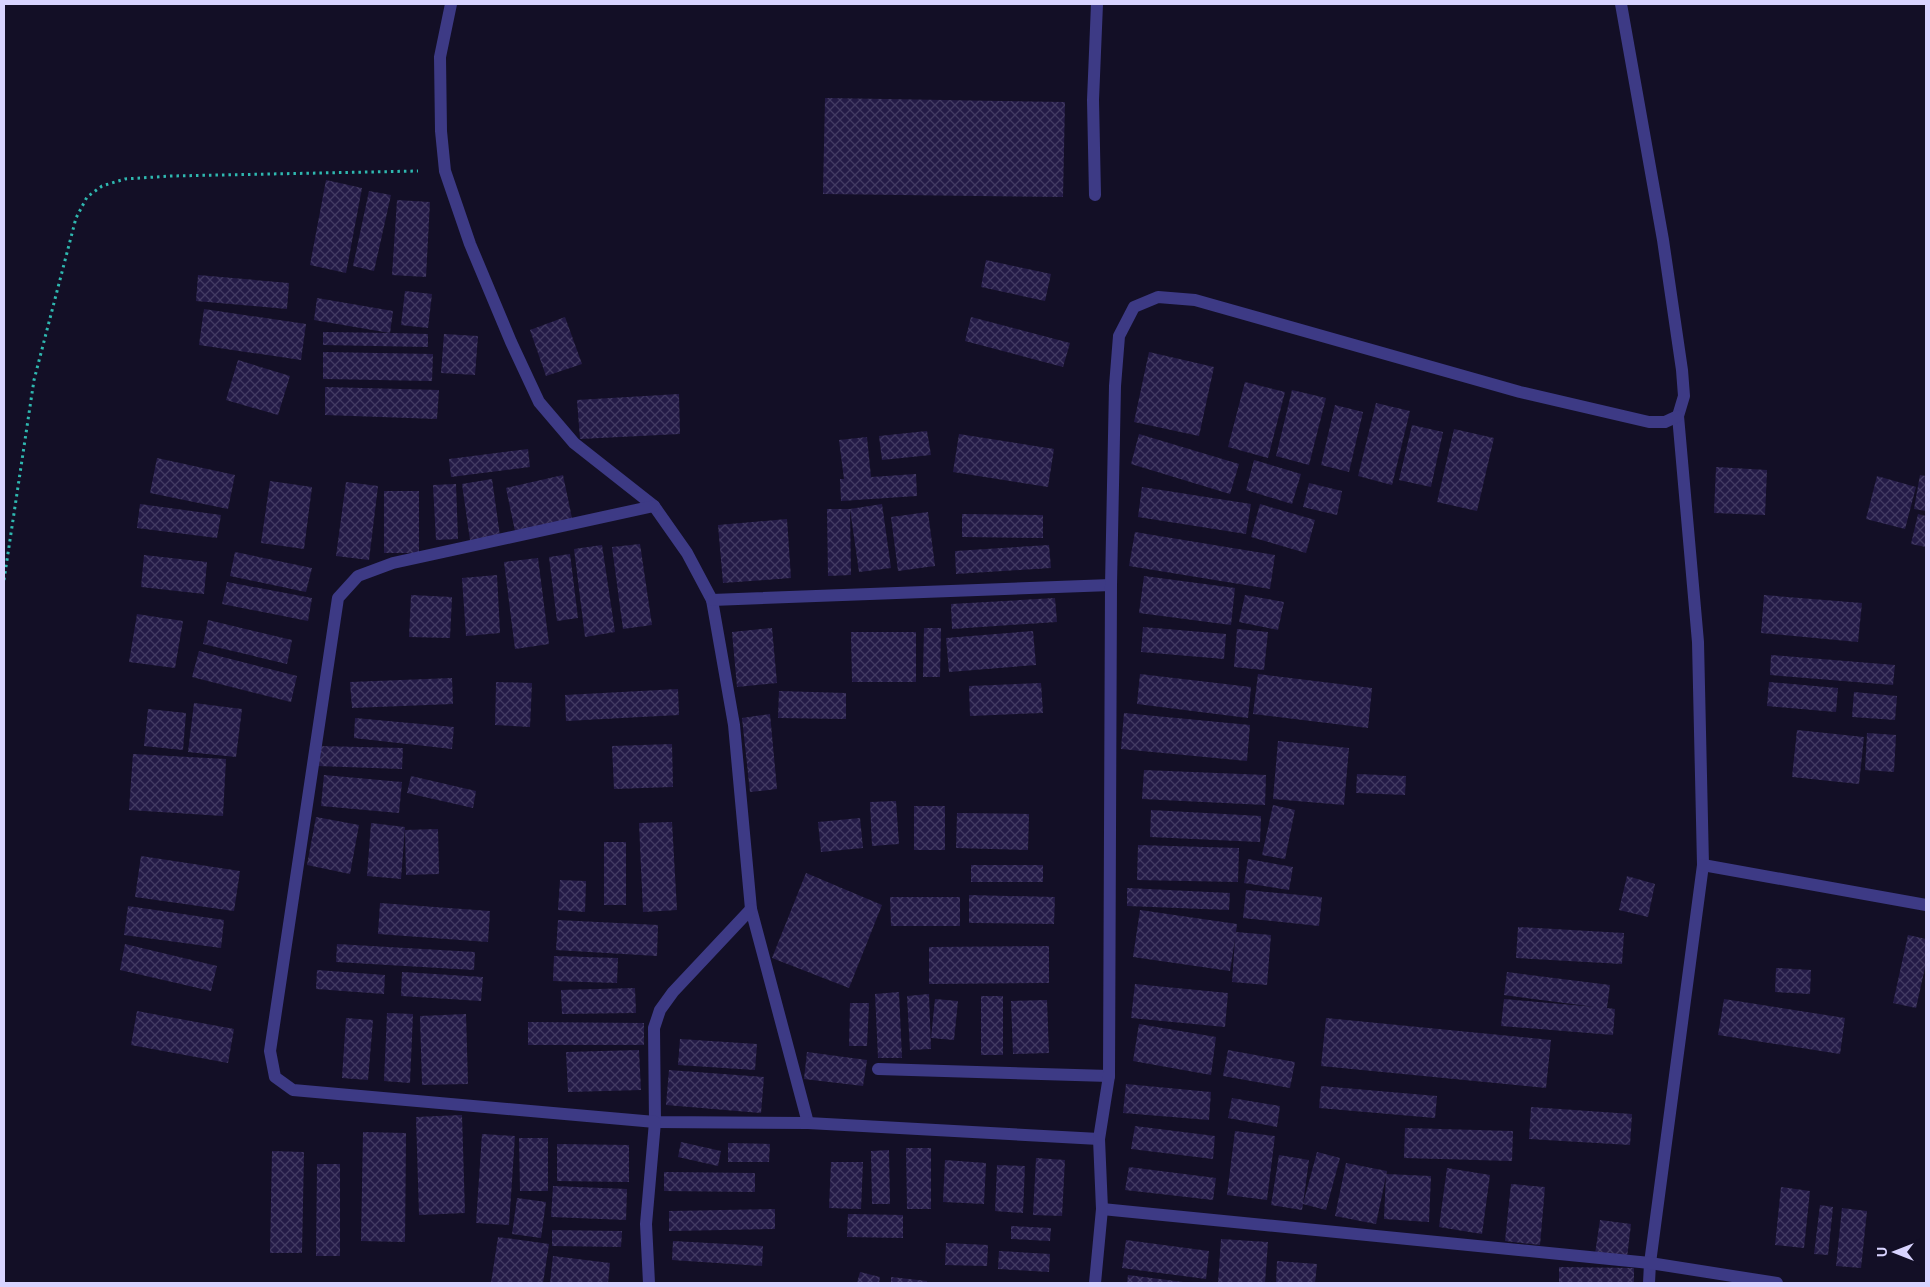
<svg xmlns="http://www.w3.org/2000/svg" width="1930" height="1287" font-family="Arial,sans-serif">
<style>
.building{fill:url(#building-cross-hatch)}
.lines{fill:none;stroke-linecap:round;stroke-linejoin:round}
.path{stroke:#2fb8b0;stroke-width:3;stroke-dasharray:2.5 4;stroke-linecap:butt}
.lane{stroke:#3d3a85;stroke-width:12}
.street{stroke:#3d3a85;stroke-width:12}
</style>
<defs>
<pattern id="building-cross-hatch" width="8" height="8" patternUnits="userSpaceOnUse" patternTransform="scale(1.25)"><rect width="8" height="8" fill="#241b47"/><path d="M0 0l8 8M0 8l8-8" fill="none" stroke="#433b63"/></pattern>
</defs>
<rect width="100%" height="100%" fill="#130f26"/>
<g class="building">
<polygon points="825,98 1065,102 1063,197 823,194"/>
<polygon points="326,180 362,188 346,273 310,265"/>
<polygon points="369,191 391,195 374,271 353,266"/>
<polygon points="397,200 430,202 426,277 392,275"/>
<polygon points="986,260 1051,274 1045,301 981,287"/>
<polygon points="198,275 289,283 287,309 196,301"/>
<polygon points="405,291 432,294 428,328 401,325"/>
<polygon points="317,298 393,311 390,333 428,334 428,347 323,345 323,332 390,333 314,320"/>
<polygon points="204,309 306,324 301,360 199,345"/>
<polygon points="565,317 582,364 546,376 530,330"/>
<polygon points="971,317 1070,343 1063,367 965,341"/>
<polygon points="444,334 478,336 475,375 441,373"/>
<polygon points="323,352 433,354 432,381 323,379"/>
<polygon points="1149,352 1214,367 1199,436 1134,422"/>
<polygon points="238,360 290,376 278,415 226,400"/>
<polygon points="1245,382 1285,392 1268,458 1228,447"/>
<polygon points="325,387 439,390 437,419 325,415"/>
<polygon points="1292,390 1326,398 1309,465 1276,456"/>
<polygon points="679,394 680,434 580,439 577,400"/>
<polygon points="1376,403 1410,411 1392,485 1358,476"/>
<polygon points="1335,405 1363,412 1349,472 1321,465"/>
<polygon points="1412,425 1443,432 1431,487 1399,480"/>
<polygon points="1454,429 1494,438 1477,511 1437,502"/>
<polygon points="927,431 931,455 882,460 879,436"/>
<polygon points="959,434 1054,449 1048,487 953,472"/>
<polygon points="1139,434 1239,464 1230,494 1131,464"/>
<polygon points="867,437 871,477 916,474 917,496 841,501 840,479 844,479 839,440"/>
<polygon points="528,449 530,467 451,477 449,459"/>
<polygon points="157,458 235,475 228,509 150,493"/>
<polygon points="1254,460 1301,474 1292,504 1246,490"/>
<polygon points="1716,467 1767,470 1765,515 1714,513"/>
<polygon points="563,475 573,523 516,536 506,488"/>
<polygon points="1920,475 1926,476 1926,511 1914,509"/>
<polygon points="1877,476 1916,487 1905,529 1866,519"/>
<polygon points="492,479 500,536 470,540 462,484"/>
<polygon points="270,481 312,487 304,549 261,543"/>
<polygon points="346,482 378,486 369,560 336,556"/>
<polygon points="1309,483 1342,491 1337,515 1303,507"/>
<polygon points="456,484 458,539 436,540 433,485"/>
<polygon points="1142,487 1251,504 1246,534 1138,517"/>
<rect x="384" y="491" width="35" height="62"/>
<polygon points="140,504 221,515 217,538 137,528"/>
<polygon points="882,504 891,568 859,572 850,509"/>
<polygon points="1260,504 1315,520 1306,553 1251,537"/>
<polygon points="827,509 850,509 851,575 828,576"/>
<polygon points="928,512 935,566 898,571 891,517"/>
<polygon points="962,514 1043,515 1043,538 962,537"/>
<polygon points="1918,514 1926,516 1926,547 1911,544"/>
<polygon points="787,519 791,578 723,583 718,525"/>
<polygon points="1135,532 1275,555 1270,589 1129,566"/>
<polygon points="640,544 652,625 623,629 612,547"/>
<polygon points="602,545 615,632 585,637 574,549"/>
<polygon points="1049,545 1051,568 956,574 955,551"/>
<polygon points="235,552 312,568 306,592 230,576"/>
<polygon points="570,554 578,618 557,621 549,557"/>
<polygon points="144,555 207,562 204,594 141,587"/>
<polygon points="538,558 549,644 515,649 504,562"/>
<polygon points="497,575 500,633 466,636 462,578"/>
<polygon points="1144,576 1235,588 1231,625 1139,613"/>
<polygon points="227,582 312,598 308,621 222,604"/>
<polygon points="411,595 452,597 450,638 409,637"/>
<polygon points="1245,595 1284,602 1278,630 1239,622"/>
<polygon points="1764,595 1862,603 1858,642 1761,633"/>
<polygon points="1055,598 1057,622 952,629 951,604"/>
<polygon points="137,614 183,621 175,668 129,662"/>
<polygon points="208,620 292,640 287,664 203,644"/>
<polygon points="1143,627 1226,634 1224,659 1141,652"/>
<polygon points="772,628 777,683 737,687 732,632"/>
<polygon points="924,628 941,628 940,677 923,677"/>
<polygon points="1237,629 1268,632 1264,670 1234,667"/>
<polygon points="1033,631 1036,665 949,672 946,638"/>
<polygon points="851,632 916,632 916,682 852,682"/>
<polygon points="199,651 297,676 291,702 192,677"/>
<polygon points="1771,655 1895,665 1893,685 1770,675"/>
<polygon points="1140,674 1251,687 1248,718 1137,704"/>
<polygon points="1258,674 1372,688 1368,728 1253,714"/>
<polygon points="452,678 453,704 352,708 350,682"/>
<polygon points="496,682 532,683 530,727 495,725"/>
<polygon points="1769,682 1838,688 1836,712 1767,706"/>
<polygon points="1041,683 1043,713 970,716 969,686"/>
<polygon points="678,689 679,715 566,721 565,695"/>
<polygon points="779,691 846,693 846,719 778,718"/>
<polygon points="1854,692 1897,696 1895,720 1852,717"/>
<polygon points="194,703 242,709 236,757 188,752"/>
<polygon points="148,709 186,713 183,750 144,746"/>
<polygon points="1124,713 1250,725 1247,761 1121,749"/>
<polygon points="770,714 777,789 750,792 742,718"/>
<polygon points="355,718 454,727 452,749 354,738"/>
<polygon points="1797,730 1864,737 1859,784 1792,777"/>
<polygon points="1867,733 1896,735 1894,772 1865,770"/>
<polygon points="1278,741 1349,748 1344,805 1273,799"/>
<polygon points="672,744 673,787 614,789 612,746"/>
<polygon points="318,746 403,748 402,769 317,766"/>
<polygon points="133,754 226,759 223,816 129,810"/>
<polygon points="1144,770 1266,775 1265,805 1142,799"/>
<polygon points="1357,774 1406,776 1405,795 1356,793"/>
<polygon points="324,775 402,782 399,813 321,806"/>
<polygon points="411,776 476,791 473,808 407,793"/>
<polygon points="896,801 899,844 872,846 870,802"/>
<polygon points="1273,805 1295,810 1285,859 1262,855"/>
<rect x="914" y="806" width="31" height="44"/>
<polygon points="1151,810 1261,816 1260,842 1150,837"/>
<polygon points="957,813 1029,814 1028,850 956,848"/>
<polygon points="316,817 359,825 350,874 307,865"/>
<polygon points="860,818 863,848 821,852 818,822"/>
<polygon points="672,822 677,910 643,912 639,823"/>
<polygon points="371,823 405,827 401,879 367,876"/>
<polygon points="438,829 439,874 406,875 405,830"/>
<rect x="604" y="842" width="22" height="63"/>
<polygon points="1138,845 1239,848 1238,882 1137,880"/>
<polygon points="141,856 240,871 234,911 135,897"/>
<polygon points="1248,859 1293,867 1289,890 1244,883"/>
<rect x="971" y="865" width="72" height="17"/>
<polygon points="806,873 882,905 849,988 772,958"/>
<polygon points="1627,876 1655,884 1648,917 1619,910"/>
<polygon points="560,880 586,881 585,912 558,910"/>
<polygon points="1127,888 1230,893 1229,910 1127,906"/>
<polygon points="1246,890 1322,897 1319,926 1243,918"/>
<polygon points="969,895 1055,897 1054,924 969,923"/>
<polygon points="890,897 960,897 960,926 891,926"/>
<polygon points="380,903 490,911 488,942 378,934"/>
<polygon points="128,906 224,920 221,948 124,935"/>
<polygon points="1140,910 1237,924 1236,932 1271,935 1267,985 1232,982 1235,939 1230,971 1133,957"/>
<polygon points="558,920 658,925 657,956 556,950"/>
<polygon points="1518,927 1624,933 1622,964 1516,958"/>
<polygon points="1908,935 1926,939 1926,963 1916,1008 1893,1003"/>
<polygon points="125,944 217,966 211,991 120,970"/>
<polygon points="337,944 475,952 474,970 336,962"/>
<polygon points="1049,946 1049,983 929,984 929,947"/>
<polygon points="554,956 618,958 617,983 553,981"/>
<polygon points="1776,968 1811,970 1810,994 1775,992"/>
<polygon points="317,970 385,975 384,994 316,989"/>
<polygon points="402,972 483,977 481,1001 401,996"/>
<polygon points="1507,972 1610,985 1607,1008 1615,1009 1613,1035 1501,1026 1504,999 1595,1007 1504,995"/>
<polygon points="1135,984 1228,993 1225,1027 1131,1018"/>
<polygon points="635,988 636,1013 562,1014 561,990"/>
<polygon points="899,992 902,1058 878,1058 875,994"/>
<polygon points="929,994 931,1049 910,1050 907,996"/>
<rect x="981" y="996" width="22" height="59"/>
<polygon points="935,999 958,1001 954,1040 931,1038"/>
<polygon points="1724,999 1845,1018 1840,1054 1718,1035"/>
<polygon points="1047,1000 1049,1053 1013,1054 1011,1001"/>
<polygon points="850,1003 869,1003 867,1046 849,1046"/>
<polygon points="137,1011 234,1029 228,1063 131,1045"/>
<polygon points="387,1013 413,1014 410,1083 384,1081"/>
<polygon points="466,1014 468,1084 422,1085 420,1016"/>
<polygon points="346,1018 373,1020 368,1080 342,1078"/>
<polygon points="1326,1018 1551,1040 1546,1088 1321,1066"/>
<polygon points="528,1022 644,1023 644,1045 528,1045"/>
<polygon points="1139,1024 1216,1037 1211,1075 1133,1061"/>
<polygon points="680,1039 757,1044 755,1070 678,1065"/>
<polygon points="639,1050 641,1090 568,1092 566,1052"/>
<polygon points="1228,1050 1295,1062 1290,1088 1223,1076"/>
<polygon points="807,1052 867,1060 863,1086 804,1079"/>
<polygon points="669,1070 764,1077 761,1113 666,1105"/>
<polygon points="1126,1084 1211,1092 1209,1120 1123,1113"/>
<polygon points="1321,1086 1437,1096 1435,1118 1319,1108"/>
<polygon points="1232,1098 1280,1106 1277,1127 1228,1118"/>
<polygon points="1531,1107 1632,1114 1630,1145 1529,1139"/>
<polygon points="462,1115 465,1213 419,1215 416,1117"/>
<polygon points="1135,1126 1215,1136 1213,1159 1131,1149"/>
<polygon points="1405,1128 1513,1131 1512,1161 1404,1158"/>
<polygon points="1235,1131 1275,1136 1267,1200 1227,1195"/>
<polygon points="363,1132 406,1133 405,1242 361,1241"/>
<polygon points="482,1134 515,1136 509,1225 476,1223"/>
<polygon points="519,1138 548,1138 548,1191 520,1191"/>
<polygon points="681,1142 721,1151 718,1166 678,1157"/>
<polygon points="728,1143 770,1144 769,1162 728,1162"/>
<polygon points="557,1144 629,1145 629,1182 557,1181"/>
<polygon points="906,1148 931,1148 931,1209 907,1209"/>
<polygon points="889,1150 890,1204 872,1204 871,1151"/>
<polygon points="272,1151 304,1152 302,1253 270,1253"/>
<polygon points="1317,1152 1340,1158 1326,1210 1303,1204 1302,1210 1271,1205 1279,1155 1309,1160 1303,1204"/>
<polygon points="1036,1158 1065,1160 1062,1216 1033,1215"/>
<polygon points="945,1160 986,1163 984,1204 943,1202"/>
<polygon points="831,1162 863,1162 861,1209 829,1208"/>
<polygon points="1346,1163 1387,1171 1376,1224 1335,1216"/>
<polygon points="317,1164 340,1164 340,1256 316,1256"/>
<polygon points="997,1165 1025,1166 1023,1213 995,1211"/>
<polygon points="1129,1167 1216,1178 1213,1200 1125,1190"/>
<polygon points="1447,1168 1490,1175 1482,1234 1439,1227"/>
<polygon points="664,1172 755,1173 755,1192 664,1191"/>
<polygon points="1386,1174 1431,1176 1429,1222 1384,1219"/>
<polygon points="1511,1184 1545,1187 1540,1245 1505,1241"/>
<polygon points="553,1186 627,1189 626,1220 551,1217"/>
<polygon points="1781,1187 1810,1191 1804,1248 1775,1245"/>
<polygon points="517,1198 546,1202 541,1238 512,1234"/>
<polygon points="1820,1205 1833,1207 1828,1255 1814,1254"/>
<polygon points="1842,1208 1867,1211 1861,1268 1836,1266"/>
<polygon points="775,1209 775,1229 669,1231 669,1211"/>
<polygon points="848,1214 903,1215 903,1238 847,1237"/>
<polygon points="1600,1220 1631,1224 1627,1258 1595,1254"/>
<polygon points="1011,1226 1051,1228 1050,1241 1011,1239"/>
<polygon points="552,1230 622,1231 621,1247 552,1246"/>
<polygon points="498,1237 549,1244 543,1283 491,1283"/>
<polygon points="1221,1239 1268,1242 1265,1283 1218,1283"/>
<polygon points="1126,1240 1209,1251 1206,1279 1122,1268"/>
<polygon points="673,1241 763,1246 762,1266 672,1260"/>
<polygon points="946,1243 988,1245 987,1266 945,1265"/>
<polygon points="999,1251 1050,1254 1049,1272 998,1269"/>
<polygon points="553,1256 610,1263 608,1283 550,1283"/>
<polygon points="1277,1261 1317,1264 1315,1283 1276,1283"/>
<polygon points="1559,1267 1634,1268 1634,1283 1559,1283"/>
<polygon points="860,1272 880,1277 879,1283 857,1283"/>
<polygon points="1128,1275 1183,1282 1182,1283 1127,1283"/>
<polygon points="891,1277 927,1281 927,1283 891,1283"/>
</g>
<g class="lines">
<polyline class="path" points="4,580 34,380 76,218 87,197 102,186 125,179 171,176 418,171"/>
<polyline class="lane" points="1095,195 1093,100 1097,4"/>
<g class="street">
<polyline points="451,4 440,57 441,131 445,171 470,244 511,342 539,402 574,443 654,506 687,553 712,600 734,725 751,909 808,1123"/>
<polyline points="1621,4 1663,240 1682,370 1684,396 1678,416 1698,642 1703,865 1650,1263 1649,1283"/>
<polyline points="712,600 1111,585"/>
<polyline points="1703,865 1926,905"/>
<polyline points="751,909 673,992 660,1010 654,1028 655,1122 808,1123 1099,1139"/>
<polyline points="878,1069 1109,1076"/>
<polyline points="1102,1209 1650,1263 1777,1283"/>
<polyline points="649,1283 646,1224 655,1122 293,1090 275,1077 270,1051 338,598 358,576 393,563 654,506"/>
<polyline points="1095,1283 1102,1209 1099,1139 1109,1076 1111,585 1115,386 1119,336 1134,307 1158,297 1195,300 1520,392 1649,422 1665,422 1678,416"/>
</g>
</g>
<rect width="1930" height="1287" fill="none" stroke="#d9d4ff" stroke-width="10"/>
<g transform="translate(1895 1252) rotate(270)" stroke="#130f26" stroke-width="4" paint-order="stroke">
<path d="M0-4L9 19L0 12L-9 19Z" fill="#d9d4ff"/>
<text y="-8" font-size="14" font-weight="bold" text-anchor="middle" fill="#d9d4ff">U</text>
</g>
</svg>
